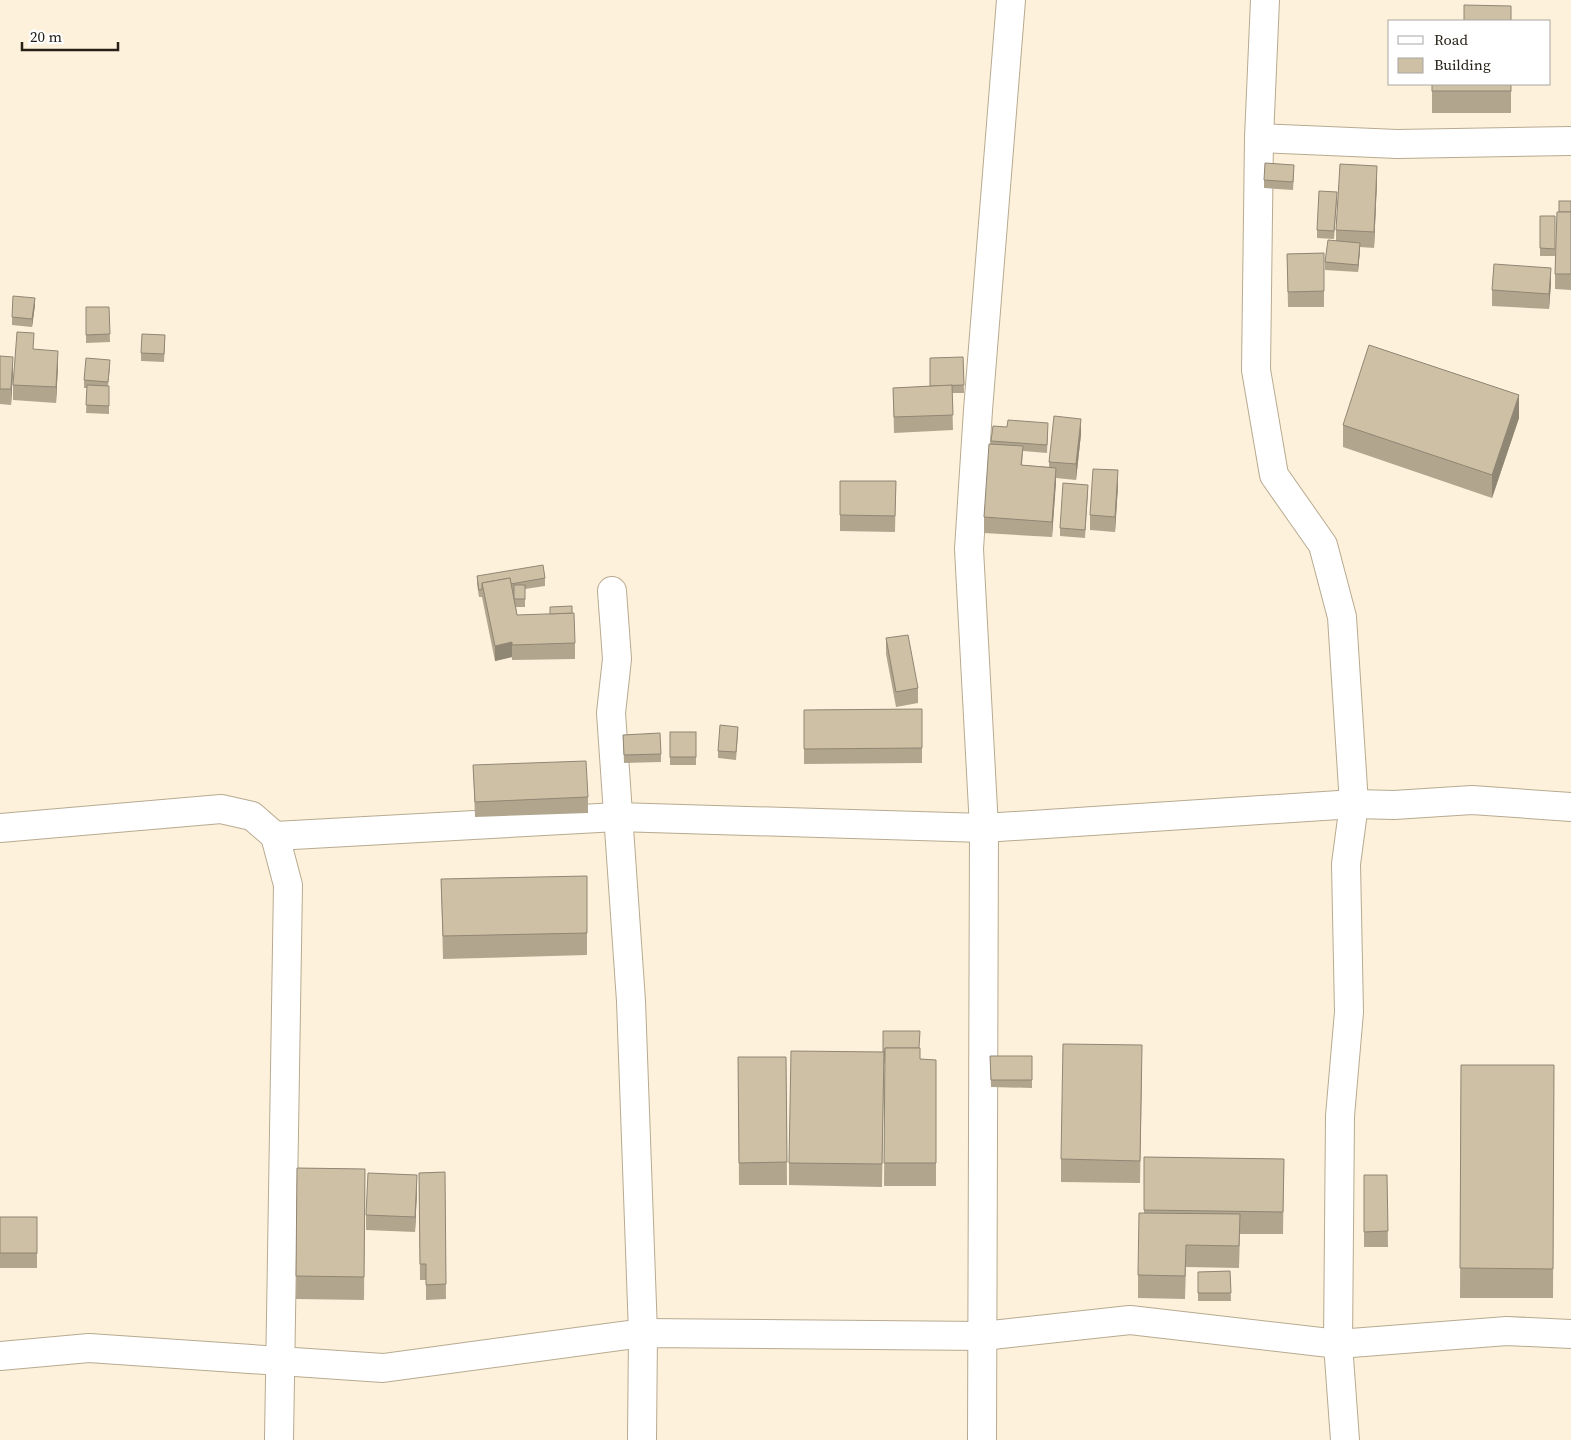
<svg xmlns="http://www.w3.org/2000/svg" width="1571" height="1440" font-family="'Source Serif 4',serif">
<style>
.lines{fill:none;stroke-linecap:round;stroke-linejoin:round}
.minor-casing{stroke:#b8aa90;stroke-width:30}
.minor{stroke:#fff;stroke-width:28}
.wall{fill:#b1a58e}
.shaded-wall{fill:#908674}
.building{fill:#cec0a5;stroke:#908674}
</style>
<rect width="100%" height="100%" fill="#fdf1db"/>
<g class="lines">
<g class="minor-casing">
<g id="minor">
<polyline points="1265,0 1259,138 1256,370 1274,475 1323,545 1342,617 1354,804 1346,864 1349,1012 1340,1116 1338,1344 1345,1440"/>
<polyline points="1259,138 1397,144 1571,141"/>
<polyline points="612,591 617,659 611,713 631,1001 643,1333 642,1440"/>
<polyline points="0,828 221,809 252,816 275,836 288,885 279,1440"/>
<polyline points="275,836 617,817 984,828 1354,804 1394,805 1472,800 1571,807"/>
<polyline points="0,1356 89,1348 383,1368 643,1333 983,1336 1130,1320 1338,1344 1507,1331 1571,1334"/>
<polyline points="982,1440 984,828 969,549 978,410 1011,0"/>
</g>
</g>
<use href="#minor" class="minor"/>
</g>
<g class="wall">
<rect x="1432" y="84" width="79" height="29"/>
<polygon points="1294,173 1293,190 1264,188 1264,180"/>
<polygon points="1377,181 1374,248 1360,247 1358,272 1325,270 1325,262 1336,241 1336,230"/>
<polygon points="1337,200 1334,239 1317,238 1317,230"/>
<polygon points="1571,201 1571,290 1555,289 1555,274 1559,212"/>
<rect x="1540" y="216" width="15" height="40"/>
<polygon points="1324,253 1324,307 1288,307 1287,254"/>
<polygon points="1551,283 1549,309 1492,306 1492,290"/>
<polygon points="35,305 32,327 12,325 12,317"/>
<polygon points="86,307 109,307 110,342 86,343"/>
<polygon points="165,343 164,362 141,361 141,353"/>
<polygon points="34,349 58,366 56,403 13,400 13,385"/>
<polygon points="0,356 13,372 11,405 0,404"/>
<polygon points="963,357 964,393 952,393 953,430 894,433 893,388 930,386"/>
<polygon points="110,367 108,386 109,386 109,414 86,413 87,388 84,388 84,380"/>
<polygon points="1519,418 1492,498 1343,447 1343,425"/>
<polygon points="1048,431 1047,453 1023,451 1022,465 1049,467 1049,462 1081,434 1076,480 1056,478 1052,537 984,533 984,517 991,441"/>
<polygon points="840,481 896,481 895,532 840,531"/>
<polygon points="1118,486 1115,532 1090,530 1090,515"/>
<polygon points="1088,493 1085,538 1060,536 1060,528"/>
<polygon points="477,576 545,578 545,586 525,589 525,607 516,607 517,615 575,643 575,659 512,660 512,657 495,661 482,597 479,597 477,584"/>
<polygon points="886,638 918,688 918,703 896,707 886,654"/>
<polygon points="922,709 922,763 804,764 804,710"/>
<rect x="670" y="732" width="26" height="33"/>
<polygon points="738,734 736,760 718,758 718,751"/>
<polygon points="623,735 661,754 661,762 624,763"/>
<polygon points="473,765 588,797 588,813 475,817"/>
<polygon points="441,879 587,933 587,955 443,959"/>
<polygon points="919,1048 920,1059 936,1060 936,1186 884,1186 885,1063 884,1063 882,1187 789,1185 789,1163 883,1052"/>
<polygon points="990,1056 1032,1056 1032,1088 991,1087"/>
<polygon points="738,1057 786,1057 787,1185 739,1185"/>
<polygon points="1461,1065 1554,1065 1553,1298 1460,1298"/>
<polygon points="1142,1068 1140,1183 1061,1182 1061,1159"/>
<polygon points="1144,1157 1284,1159 1283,1234 1240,1234 1239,1268 1186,1267 1185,1299 1138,1298 1138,1275 1144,1213"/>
<polygon points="297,1168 365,1169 364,1300 296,1299"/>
<polygon points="445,1172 446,1299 426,1300 426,1280 420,1280 419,1173"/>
<polygon points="1364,1175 1387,1175 1388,1247 1364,1247"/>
<polygon points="417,1191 415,1232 366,1230 366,1215"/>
<rect x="0" y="1217" width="37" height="51"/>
<polygon points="1230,1271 1231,1301 1198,1301 1198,1272"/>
</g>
<g class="shaded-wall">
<polygon points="1377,166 1377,181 1374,248 1374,232"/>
<polygon points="1360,243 1360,251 1358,272 1358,265"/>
<polygon points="1551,268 1551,283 1549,309 1549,294"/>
<polygon points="35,298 35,305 32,327 32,319"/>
<polygon points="58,351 58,366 56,403 56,387"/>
<polygon points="13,357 13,372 11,405 11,389"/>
<polygon points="1519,395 1519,418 1492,498 1492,475"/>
<polygon points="1081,419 1081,434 1076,480 1076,464"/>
<polygon points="1056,468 1056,483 1052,537 1052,522"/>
<polygon points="1118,470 1118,486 1115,532 1115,517"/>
<polygon points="512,642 512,657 495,661 495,646"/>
<polygon points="417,1175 417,1191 415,1232 415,1217"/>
</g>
<g class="building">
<polygon points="1464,5 1511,6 1511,21 1464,21"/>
<rect x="1432" y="84" width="79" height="7"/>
<polygon points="1265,163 1294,165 1293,182 1264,180"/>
<polygon points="1340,164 1377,166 1374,232 1336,230"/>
<polygon points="1319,191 1337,192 1334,231 1317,230"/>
<rect x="1559" y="201" width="12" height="11"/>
<polygon points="1557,212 1571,212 1571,274 1555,274"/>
<polygon points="1540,216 1555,216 1555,249 1540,248"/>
<polygon points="1328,240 1360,243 1358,265 1325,262"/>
<polygon points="1324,253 1324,291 1288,292 1287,254"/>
<polygon points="1494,264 1551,268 1549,294 1492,290"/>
<polygon points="13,296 35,298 32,319 12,317"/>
<polygon points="86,307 109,307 110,334 86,335"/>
<polygon points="17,332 34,333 33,349 58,351 56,387 13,385"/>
<polygon points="142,334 165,335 164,354 141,353"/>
<polygon points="1369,345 1519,395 1492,475 1343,425"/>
<polygon points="0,356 13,357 11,389 0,389"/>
<polygon points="963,357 964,385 930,386 930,358"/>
<polygon points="86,358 110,360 108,382 84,380"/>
<polygon points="87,385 109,386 109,406 86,405"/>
<polygon points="952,385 953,415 894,417 893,388"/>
<polygon points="1054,416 1081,419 1076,464 1049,462"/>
<polygon points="1008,420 1048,423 1047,445 991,441 993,426 1007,427"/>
<polygon points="989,444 1023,446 1021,465 1056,468 1052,522 984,517"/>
<polygon points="1093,469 1118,470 1115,517 1090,515"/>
<polygon points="840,481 896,481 895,516 840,515"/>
<polygon points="1063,483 1088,485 1085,530 1060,528"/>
<polygon points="543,565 545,578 511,584 510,578 482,583 482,589 479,590 477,576"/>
<polygon points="510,578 517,615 574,613 575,643 512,645 512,642 495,646 482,583"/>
<rect x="514" y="585" width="11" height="14"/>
<polygon points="572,606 572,613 550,614 550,607"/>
<polygon points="908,635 918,688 896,692 886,638"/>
<polygon points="922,709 922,748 804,749 804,710"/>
<polygon points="720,725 738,727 736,752 718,751"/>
<rect x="670" y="732" width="26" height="25"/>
<polygon points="660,733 661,754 624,755 623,735"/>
<polygon points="586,761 588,797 475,802 473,765"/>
<polygon points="587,876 587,933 443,936 441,879"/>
<polygon points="883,1031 920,1031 919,1048 885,1048 885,1055 884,1055 884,1052 883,1052"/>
<polygon points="1063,1044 1142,1045 1140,1161 1061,1159"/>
<polygon points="885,1048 920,1048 920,1059 936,1060 936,1163 884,1163"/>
<polygon points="791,1051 884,1052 882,1164 789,1163"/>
<polygon points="990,1056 1032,1056 1032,1080 991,1080"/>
<polygon points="738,1057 786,1057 787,1162 739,1163"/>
<polygon points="1461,1065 1554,1065 1553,1269 1460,1268"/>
<polygon points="1144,1157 1284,1159 1283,1212 1144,1210"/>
<polygon points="297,1168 365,1169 364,1277 296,1276"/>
<polygon points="445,1172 446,1284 426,1285 426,1264 420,1264 419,1173"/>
<polygon points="368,1173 417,1175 415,1217 366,1215"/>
<polygon points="1364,1175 1387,1175 1388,1231 1364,1232"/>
<polygon points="1139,1213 1240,1214 1239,1246 1186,1245 1185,1276 1138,1275"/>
<rect x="0" y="1217" width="37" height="36"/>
<polygon points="1230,1271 1231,1293 1198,1293 1198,1272"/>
</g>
<rect x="1388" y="20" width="162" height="65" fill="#ffffff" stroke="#a8a6a2"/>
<rect x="1398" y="36" width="25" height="8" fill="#ffffff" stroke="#a8a6a2"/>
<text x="1434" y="45" font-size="15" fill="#262016">Road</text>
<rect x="1398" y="58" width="25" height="15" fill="#cec0a5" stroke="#a8a6a2"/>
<text x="1434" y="70" font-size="15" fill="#262016">Building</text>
<path d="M22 42v8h96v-8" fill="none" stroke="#262016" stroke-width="2.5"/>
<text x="30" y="42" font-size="15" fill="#262016" stroke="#ffffff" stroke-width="4" paint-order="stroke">20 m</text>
</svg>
